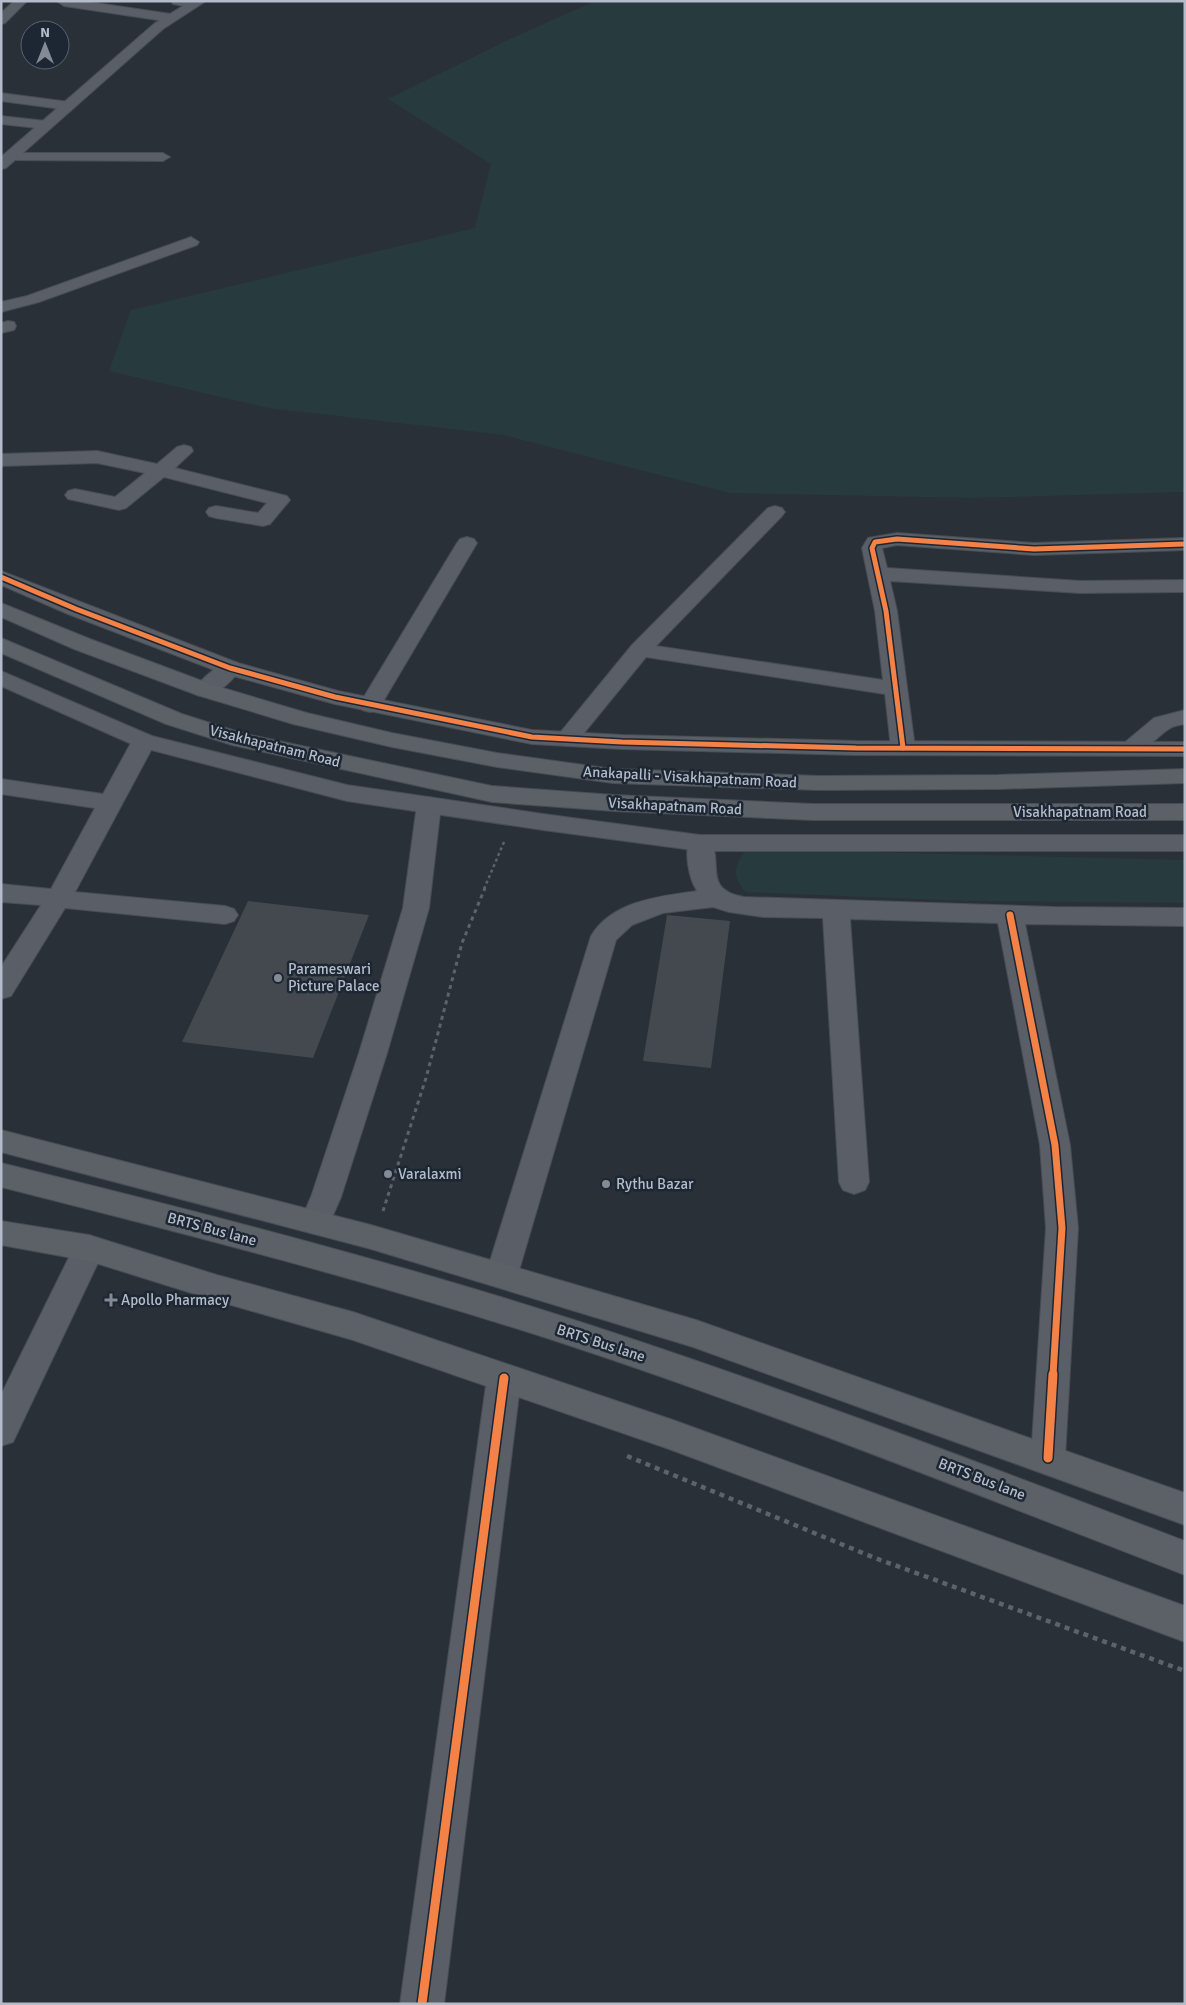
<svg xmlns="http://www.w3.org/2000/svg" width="1186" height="2005" font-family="Signika,sans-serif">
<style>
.green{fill:#273a3e}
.building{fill:#444950}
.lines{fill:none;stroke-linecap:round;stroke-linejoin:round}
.minor-casing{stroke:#484c53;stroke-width:2}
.tertiary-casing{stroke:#484c53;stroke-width:2}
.primary-casing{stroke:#484c55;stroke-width:2}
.path-far2{stroke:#5d636a;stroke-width:2.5;stroke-dasharray:3 3;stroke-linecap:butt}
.path-far1{stroke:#5d636a;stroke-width:3;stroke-dasharray:4 4;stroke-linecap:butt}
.path{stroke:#5d636a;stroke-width:4.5;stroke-dasharray:5 5;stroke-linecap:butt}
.minor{fill:#5a5e66;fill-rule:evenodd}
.tertiary{fill:#5a5e66;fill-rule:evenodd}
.primary{fill:#5c6168;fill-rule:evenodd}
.cycleway-far2-casing{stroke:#1d2633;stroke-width:8}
.cycleway-far1-casing{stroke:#1d2633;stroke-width:10}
.cycleway-casing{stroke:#1d2633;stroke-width:12}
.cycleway-far2{stroke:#f48246;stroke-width:5}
.cycleway-far1{stroke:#f48246;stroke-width:7}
.cycleway{stroke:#f48246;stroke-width:9}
.poi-dot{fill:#848b96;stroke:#1d2633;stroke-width:2}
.labels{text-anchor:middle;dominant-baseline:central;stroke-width:5;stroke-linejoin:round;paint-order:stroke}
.street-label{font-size:15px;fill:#b4bcc9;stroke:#1d2633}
.poi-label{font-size:15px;fill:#b4bcc9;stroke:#1d2633;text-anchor:start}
</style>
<rect width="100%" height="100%" fill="#2a3038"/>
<g class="green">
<polygon points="595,1 1185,1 1185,492 975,498 730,493 503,435 268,408 109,371 131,310 475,228 491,164 388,99 508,40"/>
<path d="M747 849 1185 860V903L967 901 746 892C731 877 734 864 747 849Z"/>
</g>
<g class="building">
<polygon points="248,901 369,915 313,1058 182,1042"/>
<polygon points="667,915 730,921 711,1068 643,1061"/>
</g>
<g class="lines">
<g class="minor-casing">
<g id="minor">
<polygon points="14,1 27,1 5,23 1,24 1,13"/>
<polygon points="83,1 171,14 177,18 171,22 64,6 58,2"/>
<polygon points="171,1 197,1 200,4 194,8 173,4"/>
<polygon points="1,93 69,102 76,106 69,110 1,101"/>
<polygon points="1,116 46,121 53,125 46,129 1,124"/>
<polygon points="11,153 163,153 170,157 163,161 6,160 4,157"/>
<polygon points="191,237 199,242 197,245 39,302 1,312 1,302 27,296"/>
<polygon points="8,321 14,322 16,326 14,330 1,333 1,323"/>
<polygon points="184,445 191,447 193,451 175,468 287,496 290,500 270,524 263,526 216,518 209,516 206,512 209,508 216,506 258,513 267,503 164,477 126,508 119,510 68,499 65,495 68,491 75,489 115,497 145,473 97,463 1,466 1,454 97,451 157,464 177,447"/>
<polygon points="775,506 782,508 785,512 782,516 656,646 883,680 875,611 862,548 868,538 897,533 1034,543 1185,538 1185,550 1034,555 897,545 882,548 887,568 1080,581 1185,580 1185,592 1080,593 890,581 897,611 915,748 911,753 903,755 895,753 891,748 885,694 646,657 575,744 567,746 559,744 555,739 559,734 632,645 768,508"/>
<polygon points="467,537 474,539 477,543 381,705 378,710 370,712 362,710 359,705 457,543 460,539"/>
<path d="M230 661 238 663 241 668C232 682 214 699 197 695L194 690C201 679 217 665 230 661Z"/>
<path d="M1185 710V724C1180 725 1173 726 1169 729 1153 739 1142 759 1121 754L1117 749 1154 718Z"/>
<polygon points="144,734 152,736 156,741 75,892 225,906 234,909 238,915 234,921 225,924 65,908 11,996 1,999 1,967 41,905 1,902 1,884 51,889 95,808 1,794 1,779 103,794 132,741 136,736"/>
<polygon points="429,797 438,800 441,805 429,908 387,1053 341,1197 326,1231 315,1234 304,1231 300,1222 311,1197 359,1053 403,908 417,805 420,800"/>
<path d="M700 835 709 837C725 863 701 889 744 897L1054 907 1185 908V926L1025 924 1070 1145 1078 1228 1065 1458 1060 1469 1048 1473 1036 1469 1031 1458 1046 1228 1040 1145 998 923 850 919 869 1182 865 1190 854 1194 843 1190 839 1182 823 918 763 917 729 912 713 907 663 913 632 925 616 940 518 1274 513 1283 502 1287 491 1283 486 1274 591 936C612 901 660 896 697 891 689 879 683 850 691 837Z"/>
<polygon points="89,1235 100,1239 105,1248 13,1442 1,1446 1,1395 78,1239"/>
<polygon points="504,1364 516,1368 521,1378 444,2004 400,2004 487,1378 492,1368"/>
</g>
</g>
<g class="tertiary-casing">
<g id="tertiary">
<polygon points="191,1 206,1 163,29 6,168 1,169 1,157 155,23"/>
<polygon points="1,571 238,663 338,691 532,730 622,735 856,741 1185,742 1185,756 856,755 622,749 532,744 335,704 222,673 68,614 1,585"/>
<polygon points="1,671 152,736 347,785 543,814 700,835 1185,835 1185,851 700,851 543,830 347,801 136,746 1,686"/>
</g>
</g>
<g class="primary-casing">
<g id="primary">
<polygon points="1,603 90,639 213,685 307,713 392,733 497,753 613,769 819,776 998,775 1185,769 1185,783 998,789 819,790 613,783 497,767 392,747 293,724 197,695 74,649 1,617"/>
<polygon points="1,638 182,714 245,734 492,786 614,795 813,804 1185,804 1185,820 813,820 614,811 492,802 232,745 166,724 1,653"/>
<polygon points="1,1130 371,1225 696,1320 1185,1493 1185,1525 693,1347 371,1249 1,1152"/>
<path d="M1 1163C191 1210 381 1258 568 1318 776 1385 980 1463 1185 1541V1575C980 1496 777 1414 568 1345 382 1284 191 1235 1 1187Z"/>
<polygon points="1,1221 89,1235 217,1275 353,1312 673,1420 1185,1606 1185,1642 669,1449 353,1340 217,1301 89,1261 1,1245"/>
</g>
</g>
<polyline class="path-far2" points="484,889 504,842"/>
<polyline class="path-far1" points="383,1211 426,1078 462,943 485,888"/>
<polyline class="path" points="627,1456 875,1558 1185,1671"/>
<use href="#minor" class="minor"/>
<use href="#tertiary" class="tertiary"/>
<use href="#primary" class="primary"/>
<g class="cycleway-far2-casing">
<g id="cycleway-far2">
<polyline points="1,577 76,609 230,668 335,697 532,737 622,742 856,748 1185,749"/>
<polyline points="903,748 886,611 872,548 875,542 897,539 1034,549 1185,544"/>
</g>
</g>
<g class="cycleway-far1-casing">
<polyline id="cycleway-far1" points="1010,915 1055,1145 1062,1228 1053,1375"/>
</g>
<g class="cycleway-casing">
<g id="cycleway">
<polyline points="1048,1458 1053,1374"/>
<polyline points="422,2004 504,1378"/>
</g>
</g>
<use href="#cycleway-far2" class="cycleway-far2"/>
<use href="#cycleway-far1" class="cycleway-far1"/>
<use href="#cycleway" class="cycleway"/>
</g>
<g class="poi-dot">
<circle cx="278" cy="978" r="5"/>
<circle cx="388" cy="1174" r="5"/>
<circle cx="606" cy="1184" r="5"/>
<path d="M108.5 1292.5h5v5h5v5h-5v5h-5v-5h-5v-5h5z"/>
</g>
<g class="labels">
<g class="street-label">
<text transform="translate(275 746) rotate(14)">Visakhapatnam Road</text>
<text transform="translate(690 777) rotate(3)">Anakapalli - Visakhapatnam Road</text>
<text transform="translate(675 806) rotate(3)">Visakhapatnam Road</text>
<text x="1080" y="812">Visakhapatnam Road</text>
<text transform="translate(212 1229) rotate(15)">BRTS Bus lane</text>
<text transform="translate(601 1343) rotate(18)">BRTS Bus lane</text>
<text transform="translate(982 1479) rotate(21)">BRTS Bus lane</text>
</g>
<g class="poi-label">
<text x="288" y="969">Parameswari<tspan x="288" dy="17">Picture Palace</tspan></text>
<text x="398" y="1174">Varalaxmi</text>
<text x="616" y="1184">Rythu Bazar</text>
<text x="121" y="1300">Apollo Pharmacy</text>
</g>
</g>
<rect width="1186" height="2005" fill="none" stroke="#b4bcc9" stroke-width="5"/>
<g transform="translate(45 45)"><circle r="24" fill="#1d2633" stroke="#59626f"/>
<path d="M0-4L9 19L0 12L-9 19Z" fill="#848b96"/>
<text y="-8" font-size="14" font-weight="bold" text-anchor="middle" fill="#b4bcc9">N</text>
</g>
</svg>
